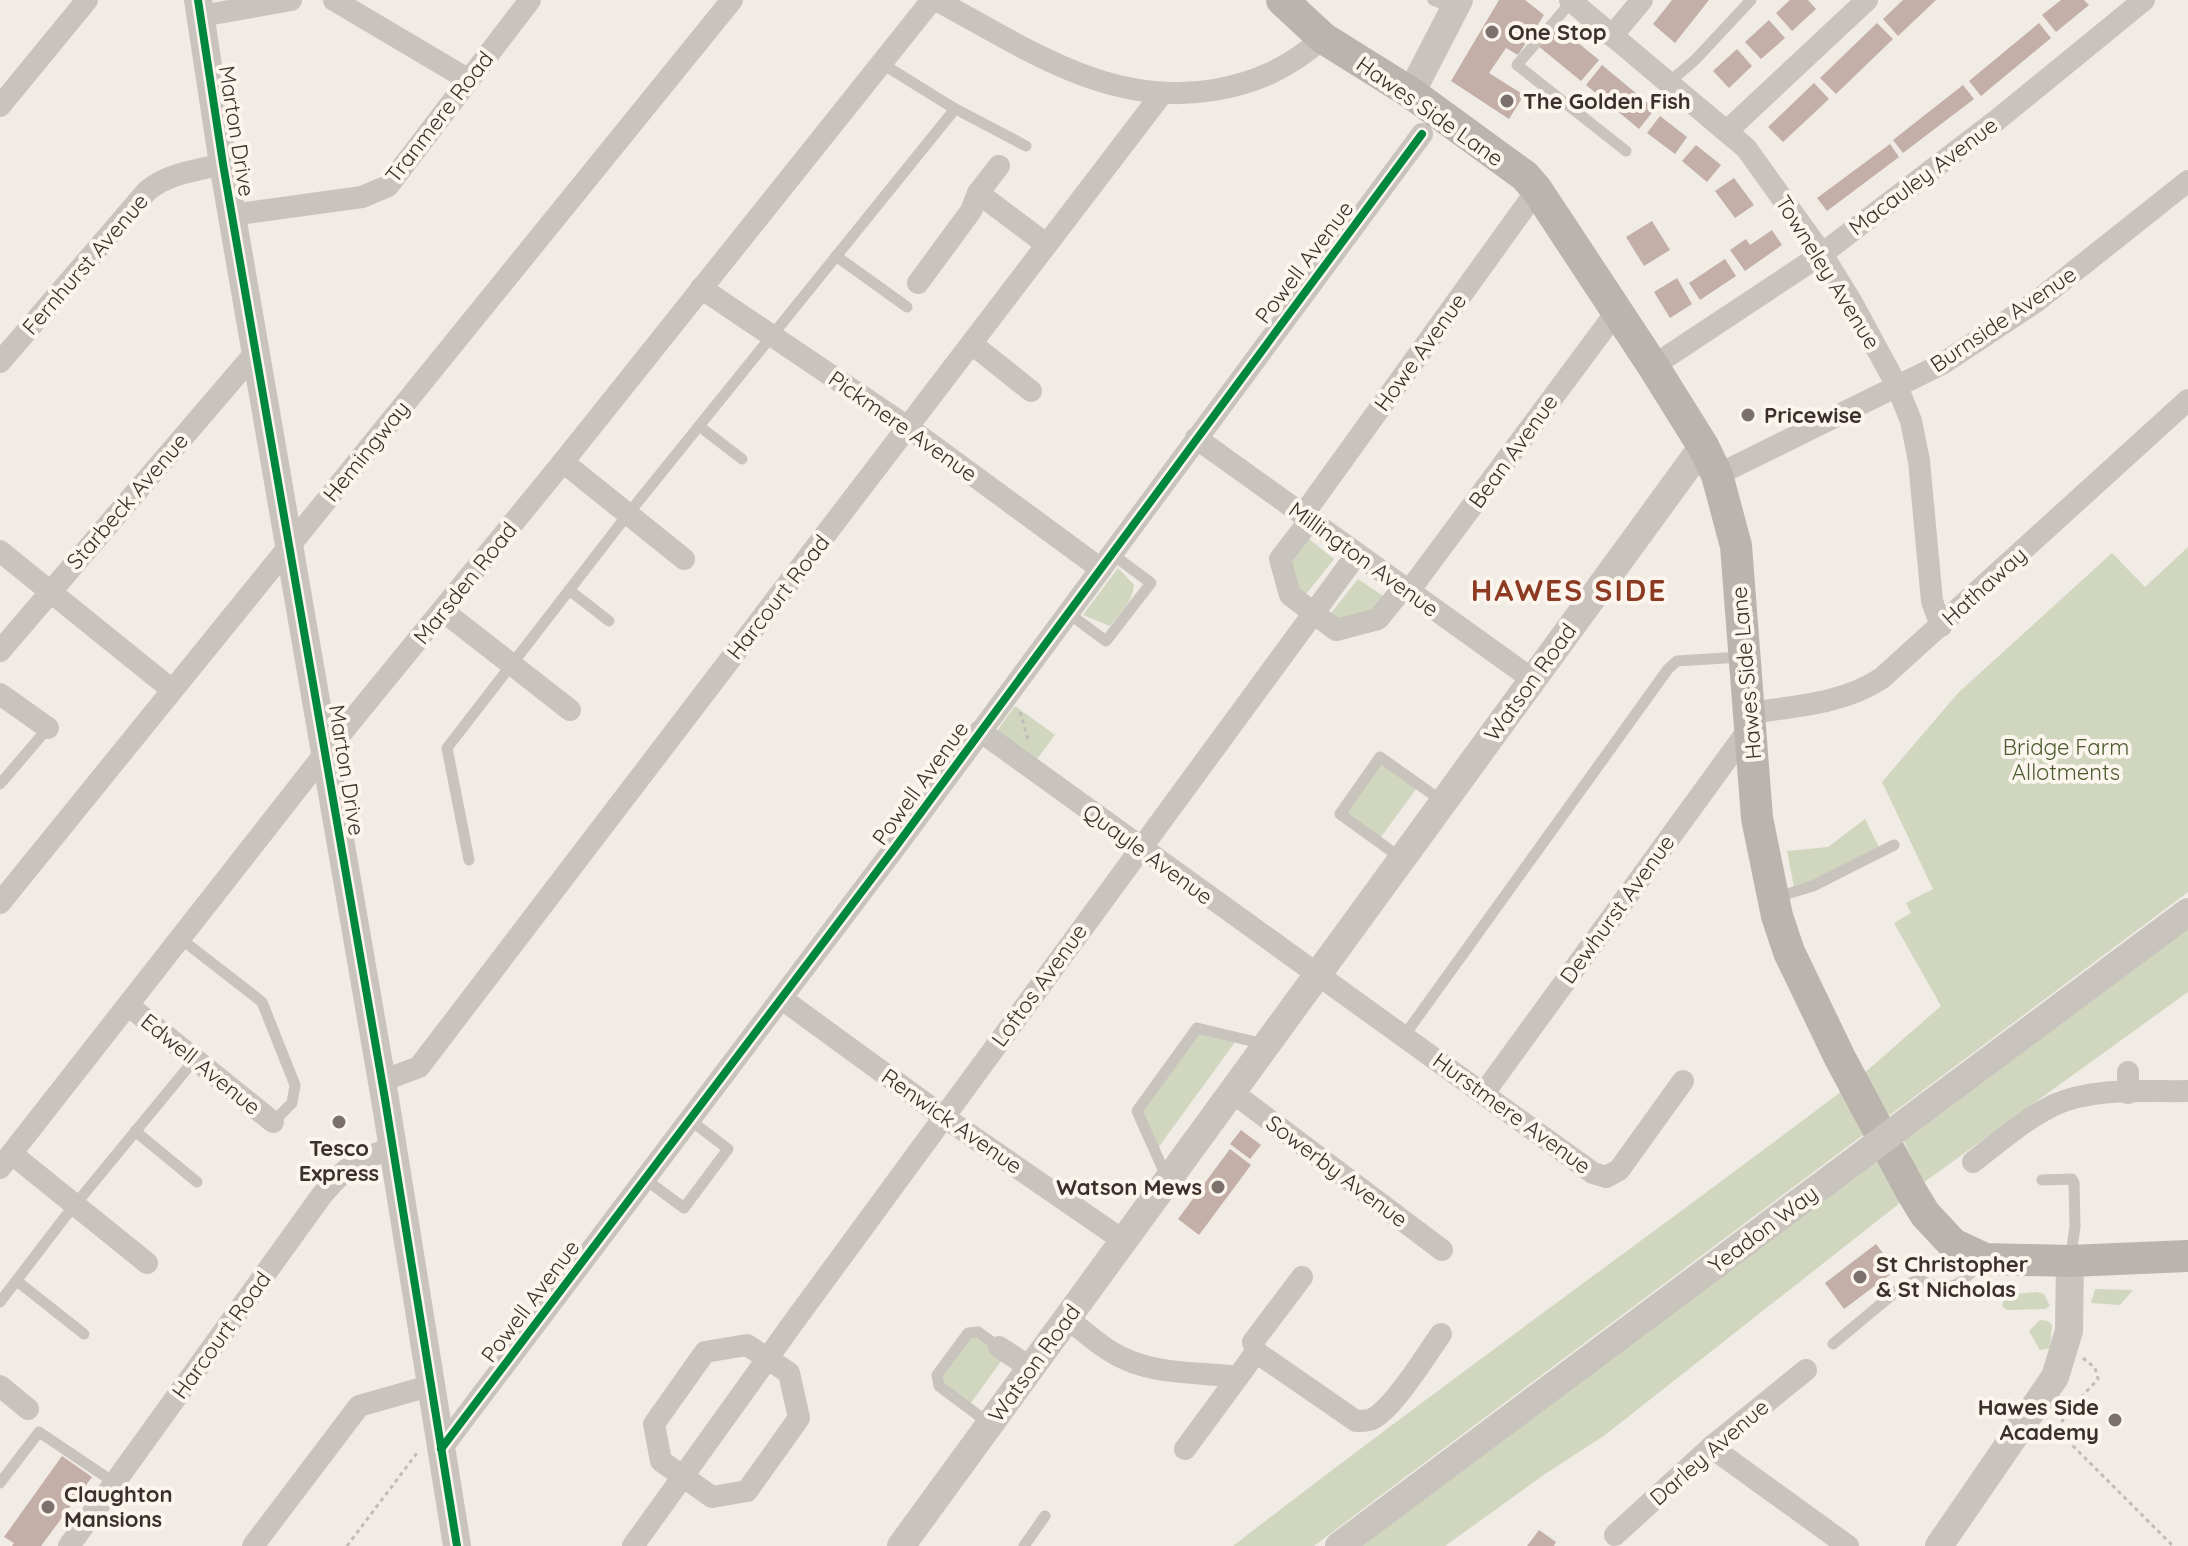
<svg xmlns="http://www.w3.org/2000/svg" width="2188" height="1546" font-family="Quicksand,sans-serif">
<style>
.green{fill:#d1d6bf}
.building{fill:#c3afa7}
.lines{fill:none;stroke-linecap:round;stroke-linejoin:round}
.path{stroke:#c2bbb6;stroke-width:3;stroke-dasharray:4 4;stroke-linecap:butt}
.service{stroke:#c9c3be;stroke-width:11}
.minor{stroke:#c9c3be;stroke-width:22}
.tertiary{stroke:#c9c3be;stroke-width:28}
.secondary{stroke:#bab3ae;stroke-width:32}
.tertiary-bridge{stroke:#c9c3be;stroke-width:28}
.cycleway-casing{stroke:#fbf5ee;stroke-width:13}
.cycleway{stroke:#00873e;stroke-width:8}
.poi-dot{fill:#7a716c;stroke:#fbf5ee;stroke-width:3}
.labels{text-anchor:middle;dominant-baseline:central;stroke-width:8;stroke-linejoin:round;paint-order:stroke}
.poi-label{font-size:22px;font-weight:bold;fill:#3b302b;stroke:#fbf5ee;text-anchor:start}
.street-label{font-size:22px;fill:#3b302b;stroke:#fbf5ee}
.park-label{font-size:22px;fill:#4a5a2e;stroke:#fbf5ee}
.district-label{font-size:30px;font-weight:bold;letter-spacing:2px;fill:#8c3b22;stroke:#fbf5ee}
</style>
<rect width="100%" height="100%" fill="#f0ebe5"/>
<g class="green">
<polygon points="1300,532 1334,559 1299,603 1280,559"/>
<polygon points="2188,547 2188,892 1886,1118 1862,1075 1941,1006 1894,923 1911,913 1906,903 1933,889 1882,782 1958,693 2112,553 2145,587"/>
<path d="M1118 568 1134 585C1133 601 1120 613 1110 626L1083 615Z"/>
<polygon points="1358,579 1392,602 1378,619 1324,622"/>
<polygon points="1015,706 1055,735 1034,763 994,735"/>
<polygon points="1380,757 1419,785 1378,841 1340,814"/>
<polygon points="1865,819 1881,851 1795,892 1787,851 1828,847"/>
<polygon points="2188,927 2188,992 1923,1183 1904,1141"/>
<polygon points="1197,1028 1238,1038 1155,1152 1137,1111"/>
<path d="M1846 1088 1867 1132 1380 1496 1314 1546H1233C1434 1390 1642 1242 1846 1088Z"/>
<polygon points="1879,1159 1900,1203 1605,1435 1545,1474 1445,1546 1358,1546"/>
<polygon points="2095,1289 2133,1290 2120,1305 2091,1303"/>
<polygon points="2037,1292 2044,1294 2050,1306 2045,1309 2007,1310 2002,1306 2005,1295"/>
<polygon points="2040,1320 2048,1321 2052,1325 2050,1348 2040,1350 2029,1331"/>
<polygon points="968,1333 1007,1353 968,1407 939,1386 937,1375"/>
</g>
<g class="building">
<polygon points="1499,0 1525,0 1544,15 1518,55 1506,48 1489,73 1524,95 1509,119 1451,81"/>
<polygon points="1672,0 1709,0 1675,43 1653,24"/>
<polygon points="1790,0 1808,0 1816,9 1792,31 1776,13"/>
<polygon points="1903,0 1936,0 1898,36 1883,19"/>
<polygon points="2061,0 2084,0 2089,5 2056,32 2042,15"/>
<polygon points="1769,20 1785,38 1761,59 1745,42"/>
<polygon points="1877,23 1893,39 1836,94 1820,78"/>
<polygon points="2039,23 2051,38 1981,96 1969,81"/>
<polygon points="1555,24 1599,60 1581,81 1537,45"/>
<polygon points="1737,49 1752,66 1729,88 1713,71"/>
<polygon points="1602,65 1655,109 1639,129 1586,85"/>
<polygon points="1814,83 1829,99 1783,142 1768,127"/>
<polygon points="1963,85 1974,99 1903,153 1893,140"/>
<polygon points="1660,116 1687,137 1675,154 1647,133"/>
<polygon points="1890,144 1899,157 1827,211 1817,198"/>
<polygon points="1696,145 1721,165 1707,182 1682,161"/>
<polygon points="1734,178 1754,205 1735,218 1715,191"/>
<polygon points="1652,221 1670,250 1644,266 1626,237"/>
<polygon points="1772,230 1782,245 1745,271 1730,250 1746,239 1750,245"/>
<polygon points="1725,259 1736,276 1700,300 1689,283"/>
<polygon points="1677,278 1692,304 1670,318 1654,292"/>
<polygon points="1241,1130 1261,1145 1250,1159 1230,1144"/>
<polygon points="1230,1149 1251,1165 1199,1235 1178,1219"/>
<polygon points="1876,1244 1896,1270 1844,1309 1825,1283"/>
<polygon points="62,1456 92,1477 41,1546 12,1546 14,1543 4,1537"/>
<polygon points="1539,1530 1556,1542 1554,1546 1527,1546"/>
</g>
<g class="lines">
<g class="path">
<polyline points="1020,712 1028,739"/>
<polyline points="2083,1358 2095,1368 2098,1379 2064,1416 2060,1428 2065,1438 2173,1546"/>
<polyline points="347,1546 417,1453"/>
</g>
<g class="service">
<polyline points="1433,0 1454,8"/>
<polyline points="1572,1 1517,65 1626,151"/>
<polyline points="1668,83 1695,60 1751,0"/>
<polyline points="952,107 1026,146"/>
<polyline points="836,256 907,307"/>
<polyline points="699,426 742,459"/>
<polyline points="569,590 609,621"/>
<polyline points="1068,613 1106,641 1151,583 1112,554"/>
<polyline points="0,784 48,728"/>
<polyline points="1401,858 1340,814 1380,757 1442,801"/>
<polyline points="469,860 447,748 628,514 955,109 881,63"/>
<polyline points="1777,897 1813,886 1894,845"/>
<polyline points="181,939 262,1002 295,1085 292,1103 273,1122"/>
<polyline points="1404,1036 1668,669 1677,661 1741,657"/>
<polyline points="135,1131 197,1182"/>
<polyline points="1166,1176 1137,1111 1197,1028 1264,1044"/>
<polyline points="645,1179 684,1208 728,1149 690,1120"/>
<polyline points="2042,1180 2072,1179 2074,1183 2075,1227 2070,1260"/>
<polyline points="17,1281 84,1334"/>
<polyline points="0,1302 65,1217 195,1059"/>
<path d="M1833 1344 1899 1289 1918 1279C1951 1295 1958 1286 1982 1262"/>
<polyline points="990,1424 939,1386 937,1375 968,1333 978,1332 999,1347"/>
<polyline points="0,1483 39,1432 115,1483"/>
<polyline points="1024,1546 1045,1516"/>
</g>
<g class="minor">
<polyline points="334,0 469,80"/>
<path d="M936 0C1025 47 1108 108 1214 90 1257 83 1290 67 1323 38"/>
<polyline points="1570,0 1746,148 1822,254 1851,301 1897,386 1911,421 1919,461 1932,601 1941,626"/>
<polyline points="201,16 291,0"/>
<polyline points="1612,36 1642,0"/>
<polyline points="0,106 87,0"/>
<polyline points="1727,131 1867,0"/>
<polyline points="978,193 1046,244"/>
<polyline points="232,215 362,197 388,186 530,0"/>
<polyline points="918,283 971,211 978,193 999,166"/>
<polyline points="701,288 909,428 1101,569"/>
<polyline points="972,344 1031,391"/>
<path d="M0 362 147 191C168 173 196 171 223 164"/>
<polyline points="1653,366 1822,254 1997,120 2144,0"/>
<polyline points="1196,438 1532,679"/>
<polyline points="563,462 684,559"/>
<polyline points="1717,475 1942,364 2037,301 2188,181"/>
<polyline points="1303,515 1537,190"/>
<polyline points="1310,520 1280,559 1290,595 1336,630 1378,619 1404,587"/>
<polyline points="0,551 171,689"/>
<polyline points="1409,591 1617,311"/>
<polyline points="443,611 570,710"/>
<polyline points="0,651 256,352"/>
<polyline points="0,694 48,728"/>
<path d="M1750 713C1796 706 1843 704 1882 678L2188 400"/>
<polyline points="980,731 1593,1173 1606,1177 1619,1170 1683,1081"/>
<polyline points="0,903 732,0"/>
<polyline points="782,999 944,1117 1124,1241"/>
<polyline points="129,1006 273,1122"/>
<polyline points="382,1081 419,1067 1161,95"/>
<polyline points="1232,1092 1442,1250"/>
<polyline points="1484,1093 1751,726"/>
<polyline points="2128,1093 2128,1072"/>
<polyline points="12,1154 147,1263"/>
<path d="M1973 1162C1999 1142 2025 1119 2054 1105 2093 1087 2146 1092 2188 1091"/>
<polyline points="0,1168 326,752 563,462 932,0"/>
<path d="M1067 1318C1085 1332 1104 1350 1125 1359 1160 1375 1200 1372 1238 1377L1256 1352 1253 1342 1302 1277"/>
<polygon points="747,1345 789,1373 799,1418 747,1491 712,1497 661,1461 654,1424 705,1352"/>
<polyline points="999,1347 1031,1368"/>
<path d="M1256 1352 1356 1421C1363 1421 1369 1421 1374 1418 1395 1406 1426 1355 1441 1334"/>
<polyline points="0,1386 28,1409"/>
<polyline points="1711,1447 1848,1546"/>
<polyline points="441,1449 897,845 1422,134"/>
<polyline points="1185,1449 1238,1377"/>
<polyline points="1615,1535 1711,1447 1806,1370"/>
<path d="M69 1546 322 1195C348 1165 355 1160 393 1148"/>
<polyline points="253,1546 359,1406 429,1386"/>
<polyline points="633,1546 790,1327 1357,554"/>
</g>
<g class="tertiary">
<polyline points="198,0 223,164 385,1099 457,1546"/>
<polyline points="1411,93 1459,0"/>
<polyline points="1929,1105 2188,912"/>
<polyline points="901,1546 1703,446"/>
<polyline points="1339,1546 1833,1177"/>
<polyline points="1939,1546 2055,1377 2069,1331 2070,1261"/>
</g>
<polyline class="secondary" points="1282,0 1323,38 1411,93 1525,176 1537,190 1653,366 1703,446 1717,475 1736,546 1757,818 1777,916 1789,952 1840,1058 1911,1191 1925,1214 1953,1244 1985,1259 2070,1261 2188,1256"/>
<polyline class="tertiary-bridge" points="1833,1177 1929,1105"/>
<g class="cycleway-casing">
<g id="cycleway">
<polyline points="198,0 223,164 385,1099 457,1546"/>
<polyline points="441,1449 897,845 1422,134"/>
</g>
</g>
<use href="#cycleway" class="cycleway"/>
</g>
<g class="poi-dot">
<circle cx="1492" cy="32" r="8"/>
<circle cx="1507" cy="101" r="8"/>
<circle cx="1748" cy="415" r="8"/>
<circle cx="339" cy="1122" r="8"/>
<circle cx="1218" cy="1187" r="8"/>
<circle cx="1860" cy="1277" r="8"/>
<circle cx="2115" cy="1420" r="8"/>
<circle cx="48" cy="1507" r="8"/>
</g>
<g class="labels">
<g class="poi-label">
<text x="1508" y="32">One Stop</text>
<text x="1523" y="101">The Golden Fish</text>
<text x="1764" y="415">Pricewise</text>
<text x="339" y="1148" text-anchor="middle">Tesco<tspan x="339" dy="25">Express</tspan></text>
<text x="1202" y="1187" text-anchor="end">Watson Mews</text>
<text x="1876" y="1264">St Christopher<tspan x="1876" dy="25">&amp; St Nicholas</tspan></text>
<text x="2099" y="1407" text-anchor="end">Hawes Side<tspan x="2099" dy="25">Academy</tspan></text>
<text x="64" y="1494">Claughton<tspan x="64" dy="25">Mansions</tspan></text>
</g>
<g class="street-label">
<text transform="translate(1430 111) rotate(35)">Hawes Side Lane</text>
<text transform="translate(439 117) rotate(-52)">Tranmere Road</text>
<text transform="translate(237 131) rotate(81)">Marton Drive</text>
<text transform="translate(1923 176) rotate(-37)">Macauley Avenue</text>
<text transform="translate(1304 262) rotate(-53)">Powell Avenue</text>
<text transform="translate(85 264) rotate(-49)">Fernhurst Avenue</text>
<text transform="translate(1828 272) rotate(58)">Towneley Avenue</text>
<text transform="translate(2003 319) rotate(-34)">Burnside Avenue</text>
<text transform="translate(1420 352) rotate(-54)">Howe Avenue</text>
<text transform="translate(903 426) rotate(35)">Pickmere Avenue</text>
<text transform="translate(366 451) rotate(-51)">Hemingway</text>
<text transform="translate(1513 451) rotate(-54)">Bean Avenue</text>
<text transform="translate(127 501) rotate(-49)">Starbeck Avenue</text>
<text transform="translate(1364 559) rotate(36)">Millington Avenue</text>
<text transform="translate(465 583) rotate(-51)">Marsden Road</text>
<text transform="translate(1984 586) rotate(-42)">Hathaway</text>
<text transform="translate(778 597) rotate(-52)">Harcourt Road</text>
<text transform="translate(1746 673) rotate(-95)">Hawes Side Lane</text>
<text transform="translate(1530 682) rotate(-54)">Watson Road</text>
<text transform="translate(347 770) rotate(81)">Marton Drive</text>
<text transform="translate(920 783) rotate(-54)">Powell Avenue</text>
<text transform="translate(1148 854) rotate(36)">Quayle Avenue</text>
<text transform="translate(1617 909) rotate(-54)">Dewhurst Avenue</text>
<text transform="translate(1039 985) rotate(-54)">Loftos Avenue</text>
<text transform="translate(201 1064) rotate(39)">Edwell Avenue</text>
<text transform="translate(1512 1113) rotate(36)">Hurstmere Avenue</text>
<text transform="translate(952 1121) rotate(35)">Renwick Avenue</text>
<text transform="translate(1337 1171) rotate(37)">Sowerby Avenue</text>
<text transform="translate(1763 1229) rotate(-37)">Yeadon Way</text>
<text transform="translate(530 1301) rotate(-53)">Powell Avenue</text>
<text transform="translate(221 1335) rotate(-54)">Harcourt Road</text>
<text transform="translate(1034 1363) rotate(-54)">Watson Road</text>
<text transform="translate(1709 1452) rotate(-41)">Darley Avenue</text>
</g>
<g class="park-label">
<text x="2066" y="747">Bridge Farm<tspan x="2066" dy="25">Allotments</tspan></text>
</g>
<g class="district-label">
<text x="1569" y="590">HAWES SIDE</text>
</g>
</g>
</svg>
